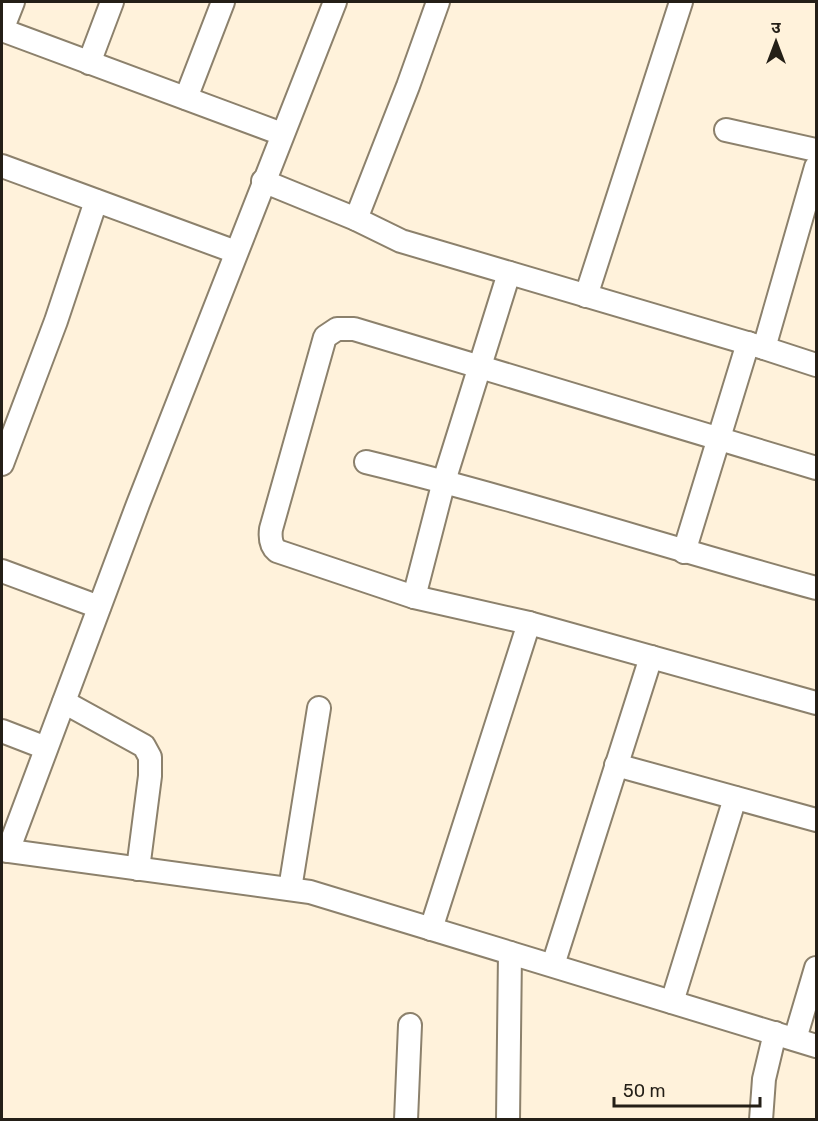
<svg xmlns="http://www.w3.org/2000/svg" width="818" height="1121" font-family="Rubik,'Noto Sans Devanagari',sans-serif">
<style>
.lines{fill:none;stroke-linecap:round;stroke-linejoin:round}
.minor-casing{stroke:#8c816c;stroke-width:26}
.minor{stroke:#fff;stroke-width:22}
</style>
<rect width="100%" height="100%" fill="#fff2db"/>
<g class="lines">
<g class="minor-casing">
<g id="minor">
<polyline points="2,30 282,134"/>
<polyline points="2,30 13,2"/>
<polyline points="89,63 112,2"/>
<polyline points="186,98 223,2"/>
<polyline points="726,130 816,150"/>
<polyline points="2,166 236,252"/>
<polyline points="263,181 356,219 408,86 438,2"/>
<polyline points="356,219 401,241 764,348 816,365"/>
<polyline points="586,296 681,2"/>
<polyline points="764,348 816,167"/>
<path d="M366 462C518 499 666 547 816 588"/>
<polyline points="2,464 56,321 96,201"/>
<path d="M816 468 354 329H337L325 337 271 529C270 537 270 545 277 551L414 597 529 623 816 703"/>
<polyline points="684,552 748,343"/>
<polyline points="2,571 99,607"/>
<polyline points="414,597 444,481 509,273"/>
<polyline points="64,702 144,746 150,757 150,776 138,869"/>
<polyline points="2,731 46,748"/>
<polyline points="616,765 816,820"/>
<polyline points="2,850 310,892 816,1046"/>
<polyline points="8,851 138,504 335,2"/>
<polyline points="290,889 319,708"/>
<polyline points="431,929 529,623"/>
<polyline points="553,965 651,657"/>
<polyline points="672,1002 735,798"/>
<polyline points="795,1039 816,968"/>
<polyline points="406,1120 410,1025"/>
<polyline points="508,1120 510,953"/>
<polyline points="761,1120 764,1079 775,1033"/>
</g>
</g>
<use href="#minor" class="minor"/>
</g>
<rect width="818" height="1121" fill="none" stroke="#241f17" stroke-width="6"/>
<g transform="translate(776 42)" stroke="#fff2db" stroke-width="4.5" paint-order="stroke">
<path d="M0-4.5L10 22L0 15L-10 22Z" fill="#241f17"/>
<text y="-9" font-size="16" font-weight="bold" text-anchor="middle" fill="#241f17">उ</text>
</g>
<path d="M614 1097v9h146v-9" fill="none" stroke="#241f17" stroke-width="3"/>
<text x="623" y="1097" font-size="18" fill="#241f17" stroke="#fff2db" stroke-width="4.5" paint-order="stroke">50 m</text>
</svg>
